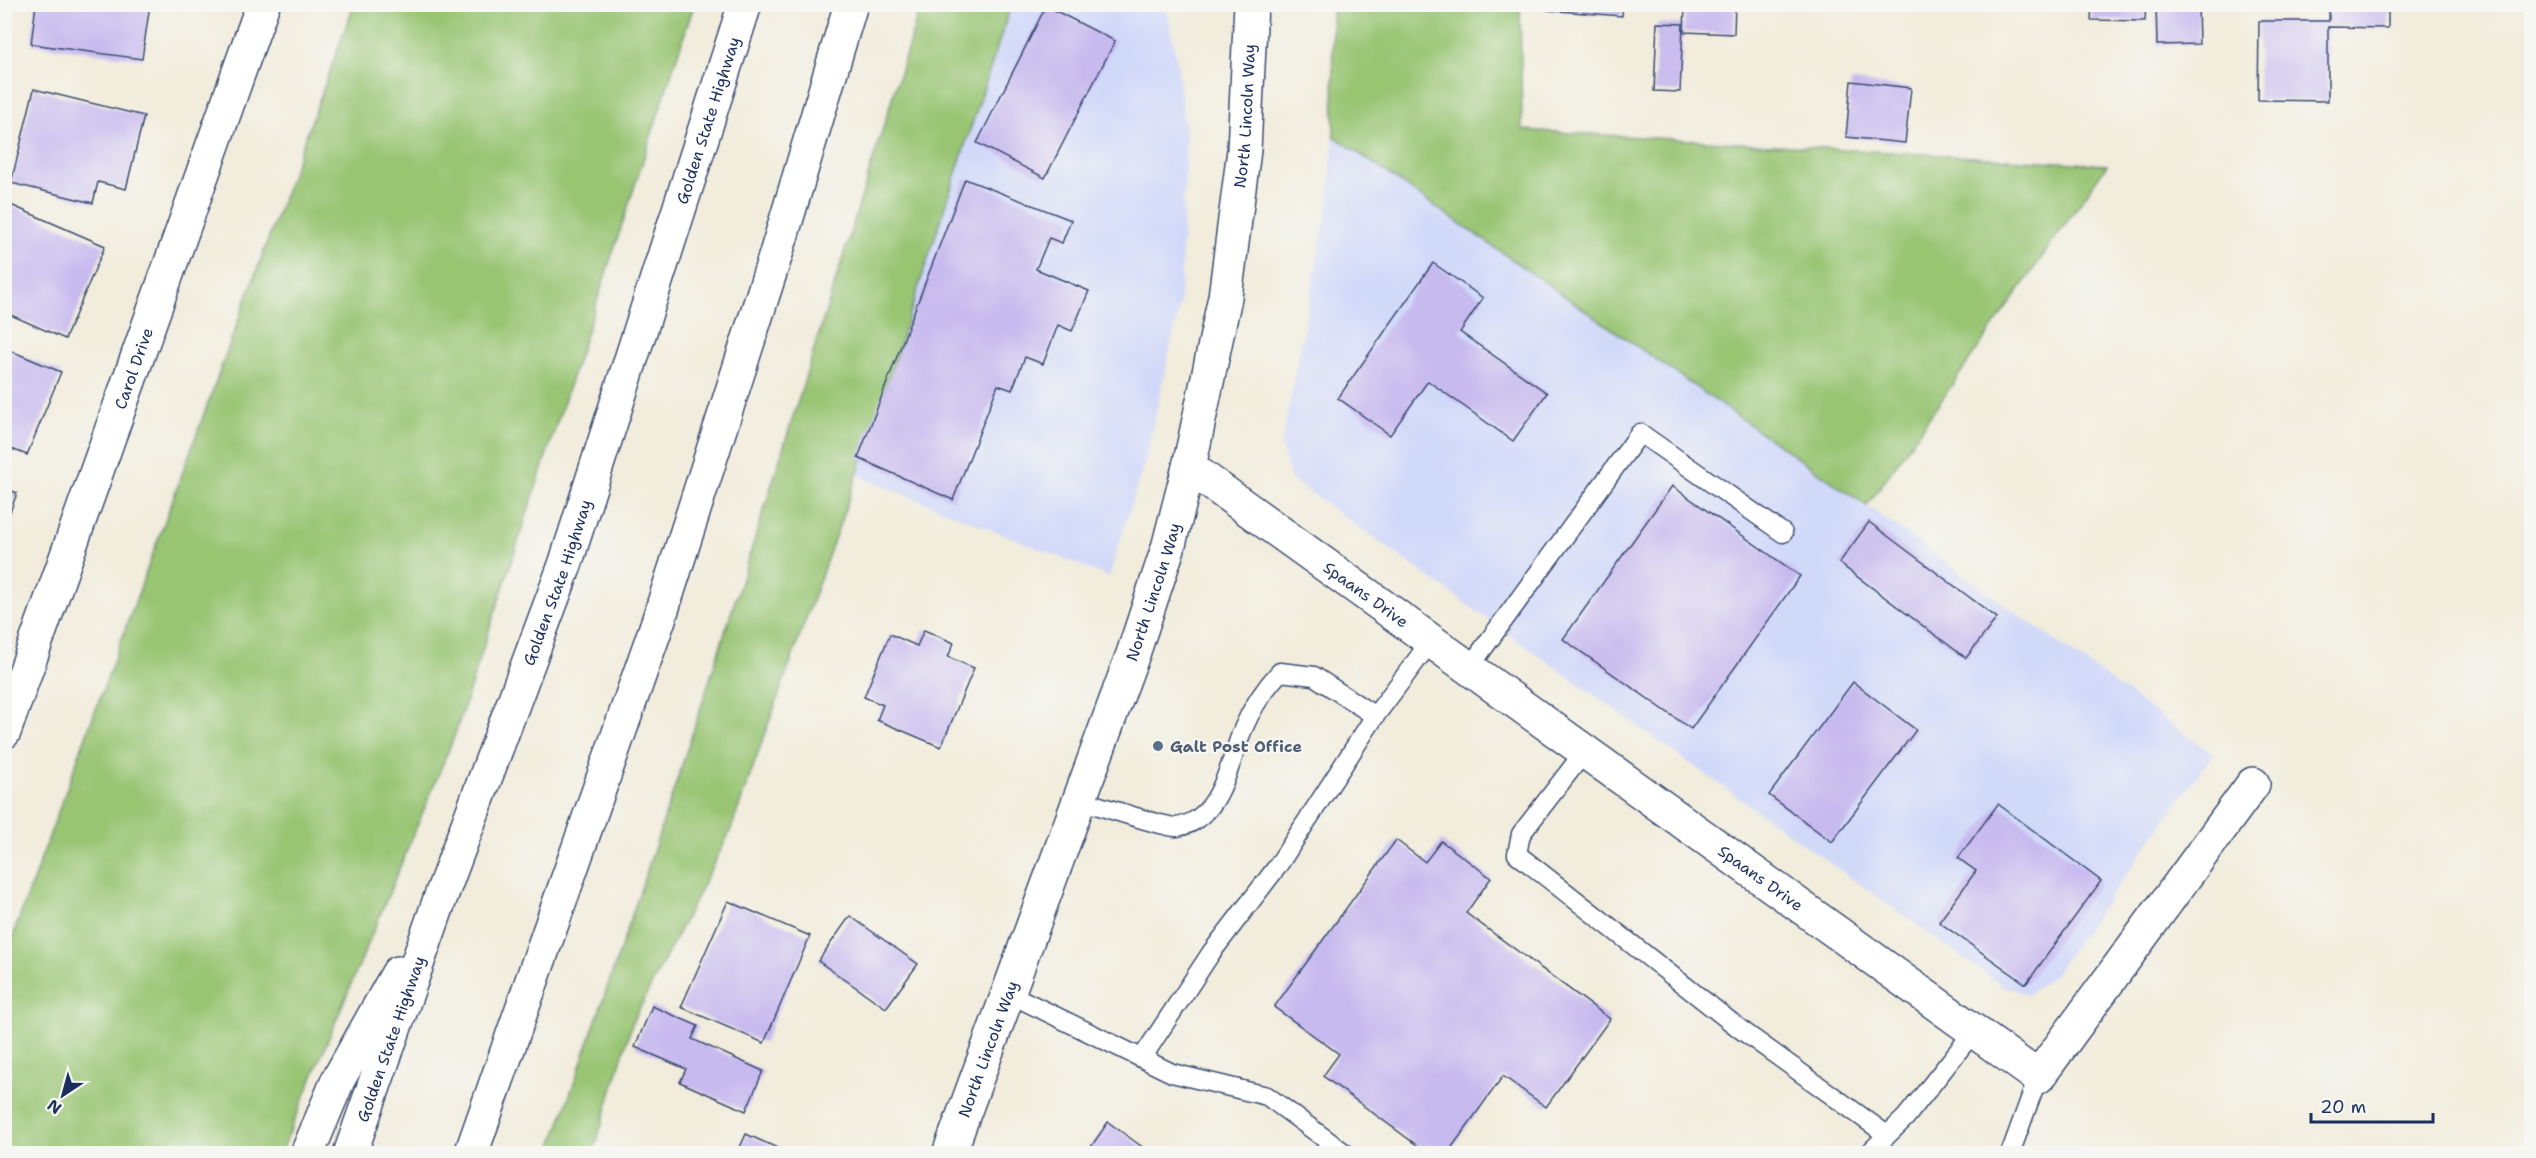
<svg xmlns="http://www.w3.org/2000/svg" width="2536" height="1158" font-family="'Shantell Sans',sans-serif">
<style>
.built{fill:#d1d9f9}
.green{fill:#99c573;stroke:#5a7a68;stroke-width:1.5}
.building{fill:#c7baef}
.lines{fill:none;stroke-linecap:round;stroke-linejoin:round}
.service-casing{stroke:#3b4b71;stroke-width:21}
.minor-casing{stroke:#3b4b71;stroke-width:36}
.tertiary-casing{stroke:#3b4b71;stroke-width:36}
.motorway-casing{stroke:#3b4b71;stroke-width:36}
.service{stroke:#fff;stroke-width:18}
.minor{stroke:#fff;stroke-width:33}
.tertiary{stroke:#fff;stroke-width:33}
.motorway{stroke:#fff;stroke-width:33}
.service-dot{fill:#5c6f8a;stroke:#f6f6f2;stroke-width:2}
.labels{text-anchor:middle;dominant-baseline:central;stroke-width:4.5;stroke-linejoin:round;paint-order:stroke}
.street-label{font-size:16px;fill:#1b2f5e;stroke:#f6f6f2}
.service-label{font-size:16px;font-weight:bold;fill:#4e5e75;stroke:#f6f6f2;text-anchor:start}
</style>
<rect width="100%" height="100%" fill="#f6f6f2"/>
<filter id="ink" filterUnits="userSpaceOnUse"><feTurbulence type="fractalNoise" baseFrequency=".0167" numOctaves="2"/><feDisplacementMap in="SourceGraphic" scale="12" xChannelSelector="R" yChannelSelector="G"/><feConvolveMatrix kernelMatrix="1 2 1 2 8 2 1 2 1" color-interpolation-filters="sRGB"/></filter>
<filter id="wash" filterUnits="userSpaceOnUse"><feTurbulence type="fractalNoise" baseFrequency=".008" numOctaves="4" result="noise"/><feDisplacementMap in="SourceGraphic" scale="24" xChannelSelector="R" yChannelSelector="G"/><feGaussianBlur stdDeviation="1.35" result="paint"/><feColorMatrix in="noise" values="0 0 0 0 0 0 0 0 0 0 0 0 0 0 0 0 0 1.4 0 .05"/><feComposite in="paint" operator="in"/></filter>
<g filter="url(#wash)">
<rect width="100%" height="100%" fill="#f1ecdb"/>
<g class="built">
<polygon points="1011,5 1166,5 1177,62 1186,138 1180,304 1146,457 1109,577 857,475"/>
<polygon points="1334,136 1867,506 2213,754 2053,976 2028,994 2004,987 1291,479 1281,446 1328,205"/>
</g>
<g class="green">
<polygon points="354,5 694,5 454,737 281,1153 5,1153 5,957"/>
<path d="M921 5H1011L857 475 730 832 633 1021 593 1153 549 1154C685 774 802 389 921 5Z"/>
<polygon points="1332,5 1520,5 1522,130 2107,165 1867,506 1334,136"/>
</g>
<g id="blocks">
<g class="building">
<polygon points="36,4 150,4 142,59 31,44"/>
<polygon points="1547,4 1623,4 1622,16 1547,10"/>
<polygon points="1685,4 1735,4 1734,34 1684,32"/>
<polygon points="2092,4 2146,4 2145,21 2091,20"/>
<polygon points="2156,4 2198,4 2199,44 2157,45"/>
<polygon points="2329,4 2388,4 2388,28 2328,27 2328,101 2258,100 2259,21 2329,21"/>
<polygon points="1046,6 1115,41 1045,178 977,143"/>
<polygon points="1657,23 1683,24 1680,92 1654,91"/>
<polygon points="1851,81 1911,88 1905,143 1846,137"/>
<polygon points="34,89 144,116 126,189 98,182 93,203 11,183"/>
<polygon points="965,179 1071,220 1062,243 1049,238 1036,269 1089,291 1072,331 1058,325 1043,364 1025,357 1012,390 998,385 953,500 858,458"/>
<polygon points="4,202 105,246 65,339 4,312"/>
<polygon points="1433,263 1483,298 1460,332 1547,393 1513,441 1428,381 1390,435 1338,398"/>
<polygon points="4,348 61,372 27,455 4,446"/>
<polygon points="1672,486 1800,576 1691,729 1563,639"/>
<polygon points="4,488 17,493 5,526 4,526"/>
<polygon points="1869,522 1997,618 1966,658 1839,563"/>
<polygon points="924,630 954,643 948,657 974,668 941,747 877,720 883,705 864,697 890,634 917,646"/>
<polygon points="1853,682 1916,730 1832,842 1769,795"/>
<polygon points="1998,804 2101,881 2026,984 1939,922 1976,871 1958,858"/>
<polygon points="1396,840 1425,862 1441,841 1491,878 1466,913 1610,1019 1546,1107 1503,1076 1447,1154 1429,1154 1323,1076 1339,1054 1274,1007"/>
<polygon points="728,901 810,936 764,1043 681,1007"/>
<polygon points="850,916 918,964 886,1008 818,961"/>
<polygon points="652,1006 698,1026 692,1039 763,1071 746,1111 680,1082 686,1069 635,1047"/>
<polygon points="1108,1122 1152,1154 1086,1154"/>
<polygon points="746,1134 791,1154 737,1154"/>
</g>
</g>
</g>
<g filter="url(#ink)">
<use href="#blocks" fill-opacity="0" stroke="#3b4b71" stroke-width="1.5"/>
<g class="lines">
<g class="service-casing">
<g id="service">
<polyline points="1469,668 1640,433 1783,533"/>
<polyline points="1585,751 1521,834 1517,854 1740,1029 1887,1135"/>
<path d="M1079 800C1095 804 1166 828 1177 827 1221 820 1229 763 1243 729 1252 708 1265 688 1280 672L1314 676 1375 716"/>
<polyline points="1008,993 1172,1073 1267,1096 1346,1154"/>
<polyline points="1142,1058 1211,953 1277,867 1375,716 1431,641"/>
<polyline points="1868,1154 1906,1117 1974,1031"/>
<polyline points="2010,1154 2038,1077"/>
</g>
</g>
<g class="minor-casing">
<g id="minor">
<path id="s1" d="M1189 467 2038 1077 2253 784"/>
</g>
</g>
<g class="tertiary-casing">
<g id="tertiary">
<path id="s2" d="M4 732 263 4"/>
<path id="s3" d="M949 1154 1133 654 1168 548 1189 467 1225 297 1244 150 1251 4"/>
</g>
</g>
<g class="motorway-casing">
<g id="motorway">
<polyline points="307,1154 338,1080 398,973"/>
<path id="s4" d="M350 1154 440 899 565 565 745 4"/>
<polyline points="471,1154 659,619 776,254 851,4"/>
</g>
</g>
<use href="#service" class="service"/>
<use href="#minor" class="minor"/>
<use href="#tertiary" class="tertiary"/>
<use href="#motorway" class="motorway"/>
</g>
</g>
<circle class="service-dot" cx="1158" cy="746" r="6"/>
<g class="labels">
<g class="street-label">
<text stroke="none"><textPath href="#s3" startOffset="1084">North Lincoln Way</textPath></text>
<text stroke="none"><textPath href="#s4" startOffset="1094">Golden State Highway</textPath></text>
<text stroke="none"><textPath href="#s2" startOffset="386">Carol Drive</textPath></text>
<text stroke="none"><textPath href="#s4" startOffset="608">Golden State Highway</textPath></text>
<text stroke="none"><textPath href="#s3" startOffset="598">North Lincoln Way</textPath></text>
<text stroke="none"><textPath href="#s1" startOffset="218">Spaans Drive</textPath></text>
<text stroke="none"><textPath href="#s1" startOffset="704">Spaans Drive</textPath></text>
<text stroke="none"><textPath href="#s4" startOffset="122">Golden State Highway</textPath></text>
<text stroke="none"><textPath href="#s3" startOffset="112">North Lincoln Way</textPath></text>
</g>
<g class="service-label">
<text x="1170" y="746">Galt Post Office</text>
</g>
</g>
<rect width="2536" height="1158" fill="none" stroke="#f6f6f2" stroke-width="24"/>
<g transform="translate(63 1095) rotate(216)" stroke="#f6f6f2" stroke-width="4.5" paint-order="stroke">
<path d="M0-4.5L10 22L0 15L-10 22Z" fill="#1b2f5e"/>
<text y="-9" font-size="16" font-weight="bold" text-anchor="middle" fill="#1b2f5e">N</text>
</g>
<path d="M2311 1113v9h122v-9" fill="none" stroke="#1b2f5e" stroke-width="3"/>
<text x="2320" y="1113" font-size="18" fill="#1b2f5e" stroke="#f6f6f2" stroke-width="4.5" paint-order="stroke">20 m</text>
</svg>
